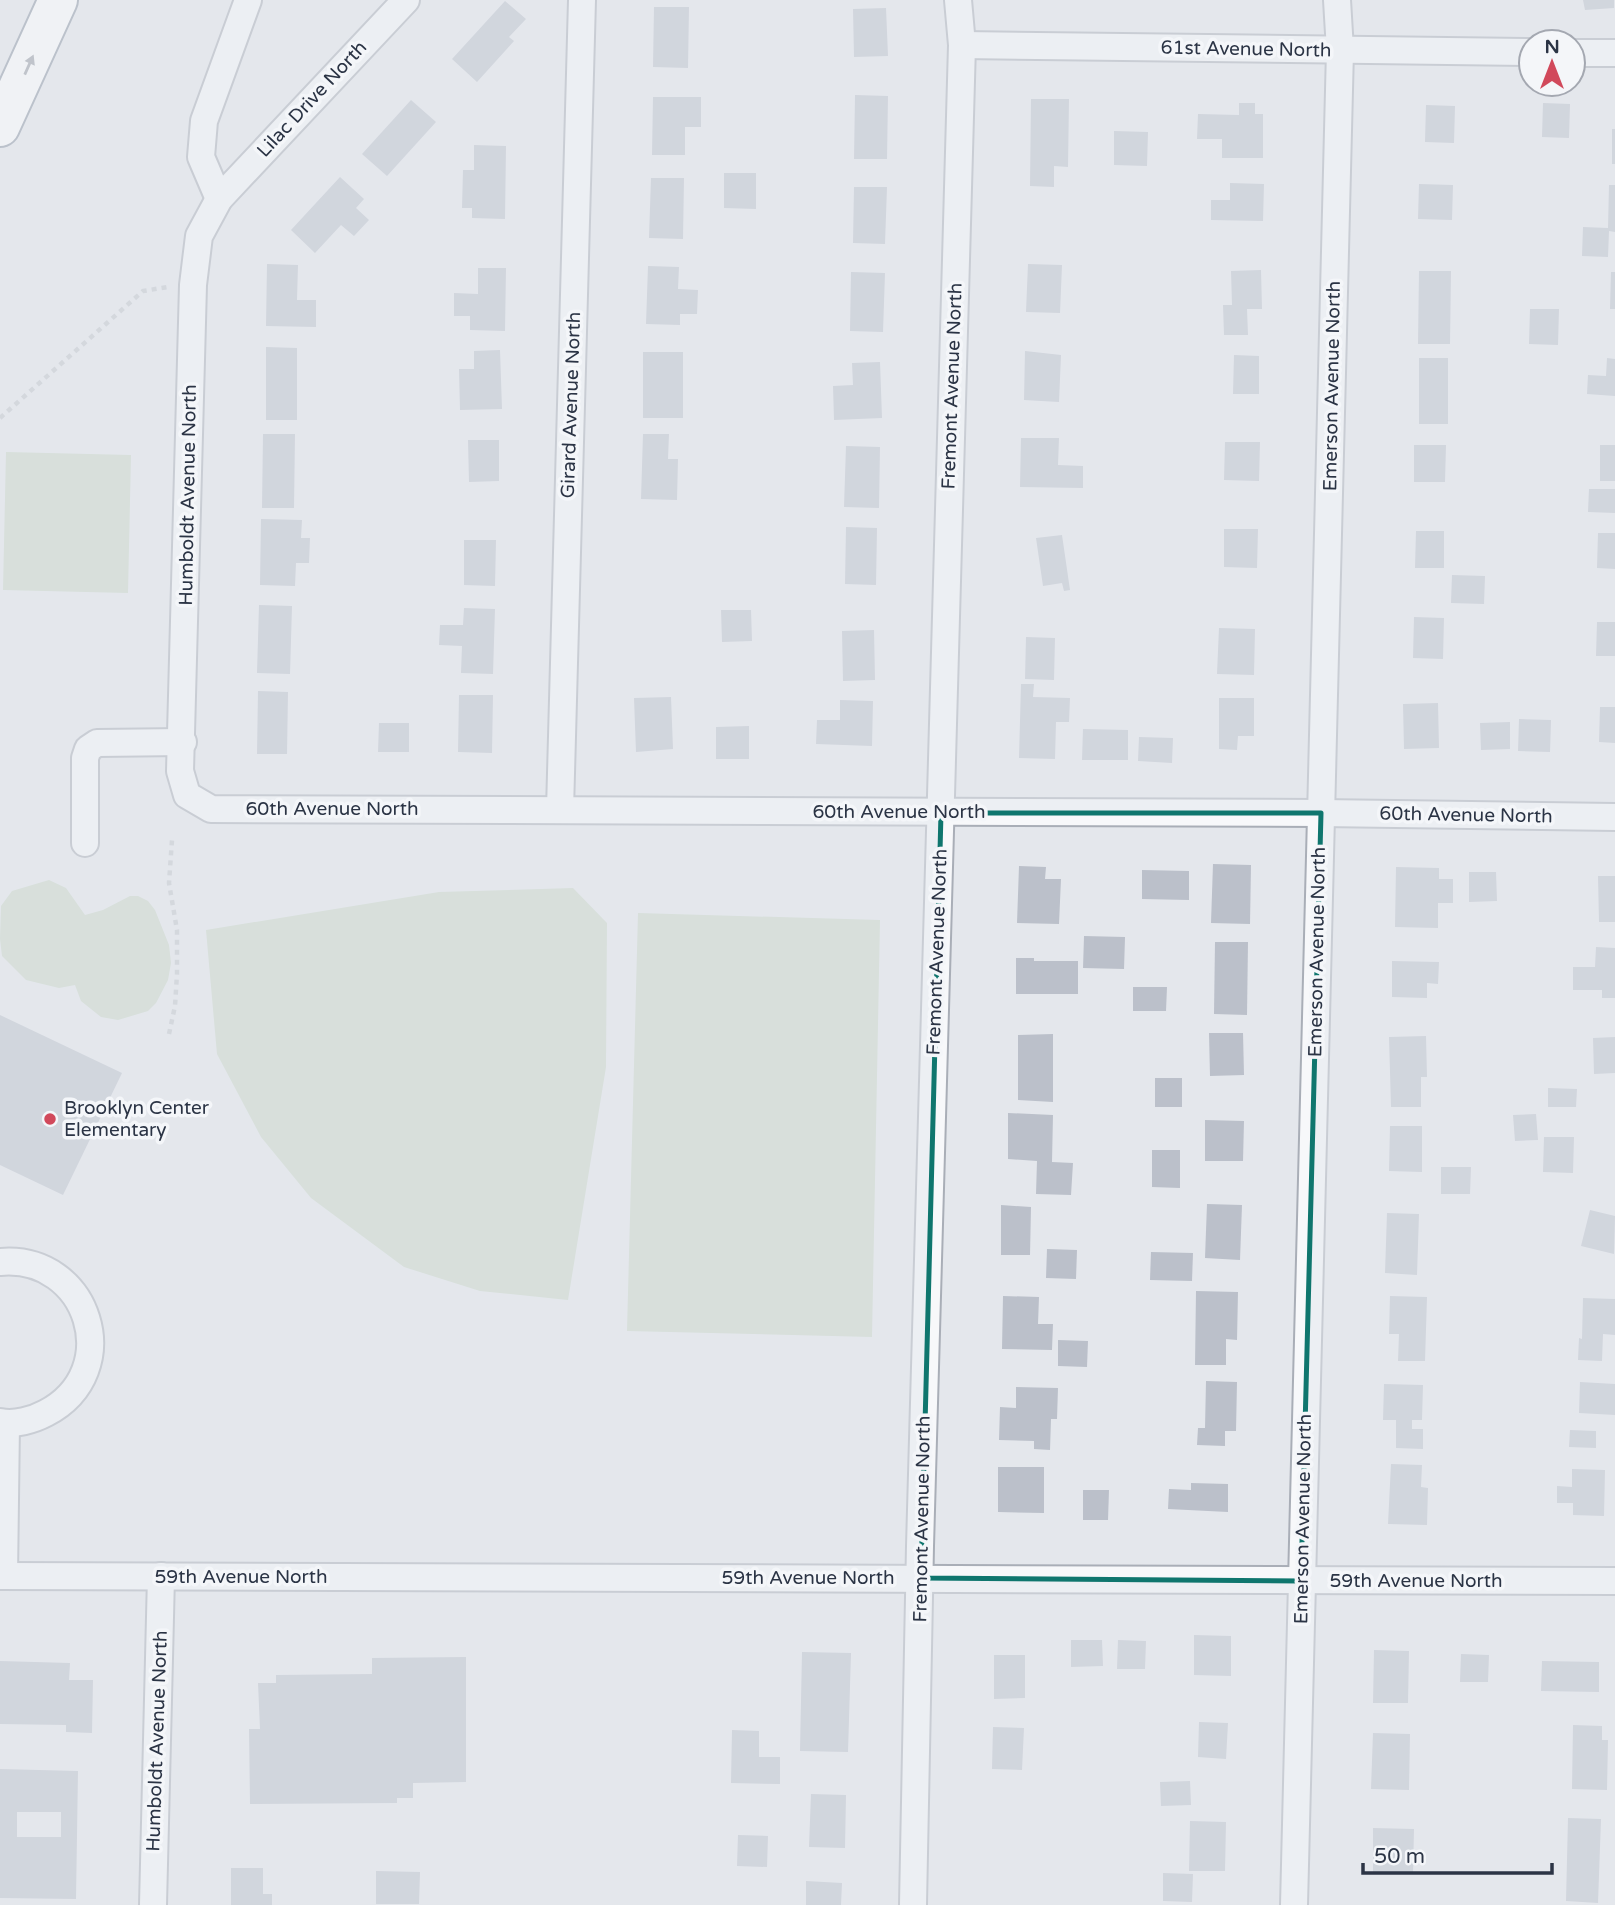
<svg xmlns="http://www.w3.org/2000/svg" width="1615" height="1905" font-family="'Varela Round',sans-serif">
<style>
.green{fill:#c9d6c5}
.building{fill:#bbc0ca;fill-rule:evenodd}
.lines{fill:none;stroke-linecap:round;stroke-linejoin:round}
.minor-casing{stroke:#a9aeb7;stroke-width:30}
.highway-casing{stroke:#8b94a3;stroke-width:42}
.path{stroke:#c2c5cb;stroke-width:4.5;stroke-dasharray:5 5;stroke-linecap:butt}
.minor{stroke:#f7f8fa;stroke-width:26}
.highway{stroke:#fff;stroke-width:38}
.oneway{fill:#959aa2}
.marked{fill:none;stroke:#0f766e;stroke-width:5;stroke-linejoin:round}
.poi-dot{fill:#d1495b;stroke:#f4f6f9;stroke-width:2.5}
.labels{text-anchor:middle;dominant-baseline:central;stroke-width:7;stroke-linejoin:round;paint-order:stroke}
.street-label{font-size:19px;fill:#2b3445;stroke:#f4f6f9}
.poi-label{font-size:19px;fill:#2b3445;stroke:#f4f6f9;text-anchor:start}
</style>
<rect width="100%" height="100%" fill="#e4e7ec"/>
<g class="green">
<polygon points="6,452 131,455 128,593 3,590"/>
<polygon points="49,880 66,888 85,915 103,910 130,896 138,896 148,901 155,910 169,945 171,963 168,980 156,1003 148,1011 118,1020 101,1017 81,1001 75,985 59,988 26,980 2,956 0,939 1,906 12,891"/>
<polygon points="573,888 607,923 606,1067 568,1300 480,1291 404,1267 311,1198 261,1137 217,1054 206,930 439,892"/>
<polygon points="638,913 880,920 872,1337 627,1331"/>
</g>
<g class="building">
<polygon points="1583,0 1614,0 1614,8 1585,10"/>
<polygon points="505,1 526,19 509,37 514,41 477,82 452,59"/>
<polygon points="654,7 689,7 688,68 653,67"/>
<polygon points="886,8 888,56 854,57 853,9"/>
<polygon points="855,95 888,96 887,159 854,159"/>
<polygon points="653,97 701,97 701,127 685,127 685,155 652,155"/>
<polygon points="1031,99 1069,99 1068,167 1054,166 1054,187 1030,186"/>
<polygon points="411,100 436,122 387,176 362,154"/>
<polygon points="1239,103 1255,103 1255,114 1263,114 1263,158 1222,158 1222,139 1197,139 1198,114 1239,115"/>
<polygon points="1543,103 1570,104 1569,138 1542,137"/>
<polygon points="1426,105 1455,106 1454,143 1425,142"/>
<rect x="1612" y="129" width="3" height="35"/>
<polygon points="1114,131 1148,132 1147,166 1114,165"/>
<polygon points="474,145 506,146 505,219 472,218 472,208 462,208 463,170 474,170"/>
<polygon points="724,173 756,173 756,209 724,208"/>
<polygon points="340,177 364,199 356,208 369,220 354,236 341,225 315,253 291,230"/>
<polygon points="651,178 684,178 683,239 649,238"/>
<polygon points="1230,183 1264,184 1263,221 1211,220 1211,200 1230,200"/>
<polygon points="1419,184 1453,185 1452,220 1418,219"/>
<polygon points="1609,185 1615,185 1615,232 1609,231 1608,257 1582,256 1583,227 1608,228"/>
<polygon points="854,187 887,187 885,244 853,243"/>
<polygon points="267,264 298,265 297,300 316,300 316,327 266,326"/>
<polygon points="1028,264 1062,265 1060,313 1026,312"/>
<polygon points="648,266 679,267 678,289 698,290 697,314 680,314 680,325 646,324"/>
<polygon points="478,268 506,268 505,331 470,330 470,316 454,316 454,293 478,294"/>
<polygon points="1261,270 1262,309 1247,309 1248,335 1224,335 1223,305 1232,305 1231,271"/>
<polygon points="1419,271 1451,271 1450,344 1418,344"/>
<polygon points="851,272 885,273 883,332 850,331"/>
<polygon points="1611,272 1615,272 1615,309 1610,309"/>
<polygon points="1530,309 1559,309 1558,345 1529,344"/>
<polygon points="266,347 297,348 297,420 266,420"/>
<polygon points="500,350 502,409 460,410 459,369 474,369 474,351"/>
<polygon points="1025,351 1061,355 1059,402 1024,400"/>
<rect x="643" y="352" width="40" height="66"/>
<polygon points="1234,355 1259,356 1259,394 1233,394"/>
<rect x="1419" y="358" width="29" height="66"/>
<polygon points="1607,358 1615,359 1615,396 1587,394 1588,375 1606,376"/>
<polygon points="880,362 882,418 834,420 833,386 853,385 852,363"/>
<polygon points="263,434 295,434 294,508 262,508"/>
<polygon points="643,434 669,434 668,459 678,459 677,500 641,499"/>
<polygon points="1021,438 1059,438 1058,465 1083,466 1083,488 1020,487"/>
<polygon points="468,440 499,440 499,481 469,482"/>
<polygon points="1225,442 1260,442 1259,481 1224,480"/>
<polygon points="1414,445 1446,445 1445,482 1414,482"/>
<rect x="1600" y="445" width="15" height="36"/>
<polygon points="846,446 880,447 879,508 844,507"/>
<polygon points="1589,489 1615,489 1615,513 1588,512"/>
<polygon points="261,519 302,520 301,538 310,538 309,563 296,563 295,586 260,585"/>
<polygon points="846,527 877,528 876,585 845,584"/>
<polygon points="1224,529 1258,529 1257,568 1224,567"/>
<polygon points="1416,531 1444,531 1444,568 1415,568"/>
<polygon points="1598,533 1615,533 1615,569 1597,568"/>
<polygon points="1062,535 1070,590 1064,591 1062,583 1043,586 1036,538"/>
<polygon points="464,540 496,540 495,586 464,585"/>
<polygon points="1452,575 1485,576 1484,604 1451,603"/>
<polygon points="259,605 292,606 290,674 257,673"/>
<polygon points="464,608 495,609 493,674 461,673 462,646 439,645 440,625 463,625"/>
<polygon points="721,610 751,610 752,641 722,642"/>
<polygon points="1414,617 1444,618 1443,659 1413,658"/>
<polygon points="1597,622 1615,622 1615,656 1596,656"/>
<polygon points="1219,628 1255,629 1254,675 1217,674"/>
<polygon points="874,630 875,680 843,681 842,631"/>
<polygon points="1026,637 1055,638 1054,680 1025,679"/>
<polygon points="1021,684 1034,684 1033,697 1070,698 1069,722 1056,722 1055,759 1019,758"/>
<polygon points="258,691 288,692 287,754 257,754"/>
<polygon points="459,695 493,695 492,753 458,752"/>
<polygon points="671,697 673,749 636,752 634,698"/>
<polygon points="1219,698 1254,698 1254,736 1238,736 1237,750 1219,749"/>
<polygon points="840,700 873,701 872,746 816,744 817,720 840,720"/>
<polygon points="1438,703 1439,748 1404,749 1403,704"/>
<polygon points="1600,707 1615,707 1615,743 1599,742"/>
<polygon points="1519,719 1551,720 1550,752 1518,751"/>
<polygon points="1510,722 1510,749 1481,750 1480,723"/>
<polygon points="379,723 409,723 409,752 378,752"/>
<polygon points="749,726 749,759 716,759 716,727"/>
<polygon points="1083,729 1128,730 1128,760 1082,760"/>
<polygon points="1139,737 1173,738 1172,763 1138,761"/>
<polygon points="1213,864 1251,865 1250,924 1211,923"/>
<polygon points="1019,866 1046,867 1045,879 1061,879 1059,924 1017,923"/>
<polygon points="1396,867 1439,868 1439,879 1453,879 1453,903 1438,903 1438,928 1395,927"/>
<polygon points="1142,870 1189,871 1189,900 1142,899"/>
<polygon points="1469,872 1496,872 1497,901 1469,902"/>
<polygon points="1598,876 1615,876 1615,922 1599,922"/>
<polygon points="1084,936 1125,937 1124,969 1083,968"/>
<polygon points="1215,942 1248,942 1247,1015 1214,1014"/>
<polygon points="1596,947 1615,948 1615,998 1602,998 1602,990 1573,990 1573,967 1595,967"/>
<polygon points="1016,958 1034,958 1034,961 1078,961 1078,994 1016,994"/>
<polygon points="1392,961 1439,962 1438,984 1427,983 1427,998 1392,997"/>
<polygon points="1133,987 1167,987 1166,1011 1133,1011"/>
<polygon points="0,1015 122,1073 63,1195 0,1165"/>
<polygon points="1209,1033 1243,1033 1244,1075 1210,1076"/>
<polygon points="1053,1034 1053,1102 1018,1100 1018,1035"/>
<polygon points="1426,1036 1427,1077 1421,1077 1421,1107 1391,1107 1389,1037"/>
<polygon points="1615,1037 1615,1073 1594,1074 1593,1038"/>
<rect x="1155" y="1078" width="27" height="29"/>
<polygon points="1548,1088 1577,1089 1576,1107 1548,1107"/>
<polygon points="1008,1113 1053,1115 1052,1162 1073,1163 1071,1195 1036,1194 1037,1161 1008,1159"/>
<polygon points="1536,1114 1538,1140 1515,1141 1513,1115"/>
<polygon points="1205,1120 1244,1121 1243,1161 1205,1161"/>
<polygon points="1390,1126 1422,1126 1422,1172 1389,1171"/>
<polygon points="1544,1137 1574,1137 1573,1173 1543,1172"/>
<polygon points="1152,1150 1180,1150 1180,1188 1152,1187"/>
<polygon points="1441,1167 1471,1167 1470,1194 1441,1194"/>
<polygon points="1207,1204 1242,1205 1240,1260 1205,1258"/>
<polygon points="1001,1205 1031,1207 1030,1255 1001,1255"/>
<polygon points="1590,1210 1615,1216 1614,1254 1581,1246"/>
<polygon points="1387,1213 1419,1214 1417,1275 1385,1273"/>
<polygon points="1047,1249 1077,1250 1076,1279 1046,1278"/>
<polygon points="1151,1252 1193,1253 1192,1281 1150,1280"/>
<polygon points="1196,1291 1238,1292 1237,1340 1226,1339 1226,1365 1195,1365"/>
<polygon points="1003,1296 1039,1297 1038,1324 1053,1324 1052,1350 1002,1349"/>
<polygon points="1390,1296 1427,1297 1425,1361 1398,1361 1399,1334 1389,1334"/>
<polygon points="1583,1298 1615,1299 1615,1335 1603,1334 1602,1361 1578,1360 1579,1338 1582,1339"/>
<polygon points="1058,1340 1088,1341 1087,1367 1058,1366"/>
<polygon points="1206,1381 1237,1382 1236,1431 1225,1431 1225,1446 1197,1445 1198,1428 1205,1428"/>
<polygon points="1580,1382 1615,1384 1615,1415 1579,1413"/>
<polygon points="1384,1384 1423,1385 1422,1420 1412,1420 1412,1429 1423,1429 1423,1449 1396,1448 1396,1420 1383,1420"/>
<polygon points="1016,1387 1058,1388 1057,1419 1051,1419 1050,1450 1034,1449 1034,1441 999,1440 1000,1407 1016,1408"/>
<polygon points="1570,1430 1596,1431 1596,1448 1569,1447"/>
<polygon points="1391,1464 1422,1465 1421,1487 1428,1488 1427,1525 1388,1524"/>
<polygon points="998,1467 1044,1467 1044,1513 998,1512"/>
<polygon points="1572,1469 1605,1470 1604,1516 1573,1515 1573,1503 1557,1503 1557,1486 1572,1487"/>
<polygon points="1191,1483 1228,1484 1228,1512 1168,1509 1169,1489 1191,1490"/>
<polygon points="1083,1490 1109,1490 1108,1520 1083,1520"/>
<polygon points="1194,1635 1231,1636 1231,1676 1194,1675"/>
<polygon points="1071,1640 1102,1640 1103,1666 1071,1667"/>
<polygon points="1118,1640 1146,1641 1145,1669 1117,1669"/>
<polygon points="1374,1650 1409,1651 1408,1703 1373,1703"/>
<polygon points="802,1652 851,1653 848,1752 800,1751"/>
<polygon points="1461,1654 1489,1655 1488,1682 1460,1682"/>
<polygon points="994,1655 1025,1655 1025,1698 994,1699"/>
<polygon points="466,1657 466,1782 413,1783 413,1798 397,1798 397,1803 250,1804 249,1729 260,1729 258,1683 276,1683 276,1675 372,1674 372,1658"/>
<polygon points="0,1661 70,1663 69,1680 93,1680 92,1733 66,1732 66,1725 0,1724"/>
<polygon points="1542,1661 1599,1662 1599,1692 1541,1691"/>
<polygon points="1199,1722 1228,1723 1226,1759 1198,1757"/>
<polygon points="1573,1725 1602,1726 1602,1740 1608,1740 1607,1790 1572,1789"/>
<polygon points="993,1727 1024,1728 1022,1770 992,1769"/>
<polygon points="732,1730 759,1731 759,1757 780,1757 780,1784 731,1783"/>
<polygon points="1373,1733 1410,1734 1409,1790 1371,1789"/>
<path d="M0 1769 78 1771 76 1899 0 1898ZM17 1812H61V1837H17Z"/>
<polygon points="1190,1781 1191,1805 1161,1806 1160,1782"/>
<polygon points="811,1794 846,1795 845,1848 809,1847"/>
<polygon points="1568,1818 1601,1819 1598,1903 1566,1901"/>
<polygon points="1190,1821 1226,1822 1225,1871 1189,1871"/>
<polygon points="1373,1828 1414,1829 1413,1873 1373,1872"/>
<polygon points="738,1835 768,1836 767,1867 737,1866"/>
<polygon points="231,1868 263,1868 263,1894 272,1894 272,1905 231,1905"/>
<polygon points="376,1871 420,1872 419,1904 376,1904"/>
<polygon points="1163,1873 1193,1874 1192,1902 1163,1901"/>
<polygon points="806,1881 842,1883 841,1905 806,1905"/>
</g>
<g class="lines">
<g class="minor-casing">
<g id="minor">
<polyline points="406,0 219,199 199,236 193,285 180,771 187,795 211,809 1321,813 1615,817"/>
<polyline points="962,45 1531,52"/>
<polyline points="1573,53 1615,53"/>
<polyline points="219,199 201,157 204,121 248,0"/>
<polyline points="560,810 582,0"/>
<polyline points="85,843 85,758 88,749 97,743 183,742"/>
<path d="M0 1262C89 1254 126 1371 46 1413 33 1420 15 1425 0 1422"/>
<polyline points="0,1576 1615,1581"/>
<polyline points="4,1576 6,1423"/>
<polyline points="153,1905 161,1576"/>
<polyline points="913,1905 920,1546 962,45 958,0"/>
<polyline points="1294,1905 1340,50 1337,0"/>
</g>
</g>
<g class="highway-casing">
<polyline id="highway" points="0,127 58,0"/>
</g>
<g class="path">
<polyline points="0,418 143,291 168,287"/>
<polyline points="169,1034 175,1006 177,974 177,930 169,883 172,840"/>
</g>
<use href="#minor" class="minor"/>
<use href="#highway" class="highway"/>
</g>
<defs><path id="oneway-solid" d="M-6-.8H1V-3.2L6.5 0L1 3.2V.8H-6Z" transform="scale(1.75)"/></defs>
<use class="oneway" href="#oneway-solid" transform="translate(29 65) rotate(-66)"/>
<path d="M0 0H1615V1905H0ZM941 813H1321L1301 1581 921 1578Z" fill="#e4e7ec" fill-opacity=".55" fill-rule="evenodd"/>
<path class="marked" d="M941 813H1321L1301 1581 921 1578Z"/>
<circle class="poi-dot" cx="50" cy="1119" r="7"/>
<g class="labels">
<g class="street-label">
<text transform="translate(1246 49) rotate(1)">61st Avenue North</text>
<text transform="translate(312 99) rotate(-47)">Lilac Drive North</text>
<text transform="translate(952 386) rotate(-88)">Fremont Avenue North</text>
<text transform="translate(1332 386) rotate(-89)">Emerson Avenue North</text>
<text transform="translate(571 405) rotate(-88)">Girard Avenue North</text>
<text transform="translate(188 495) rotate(-89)">Humboldt Avenue North</text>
<text x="332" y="809">60th Avenue North</text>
<text x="899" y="812">60th Avenue North</text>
<text transform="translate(1466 815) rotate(1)">60th Avenue North</text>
<text transform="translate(937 952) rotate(-88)">Fremont Avenue North</text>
<text transform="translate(1317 952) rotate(-89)">Emerson Avenue North</text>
<text transform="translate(922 1519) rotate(-89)">Fremont Avenue North</text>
<text transform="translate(1303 1519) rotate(-89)">Emerson Avenue North</text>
<text x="241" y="1577">59th Avenue North</text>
<text x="808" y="1578">59th Avenue North</text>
<text x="1416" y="1581">59th Avenue North</text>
<text transform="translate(157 1741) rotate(-88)">Humboldt Avenue North</text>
</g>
<g class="poi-label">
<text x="64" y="1108">Brooklyn Center<tspan x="64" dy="22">Elementary</tspan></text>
</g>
</g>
<g transform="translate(1552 63)"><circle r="33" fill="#f4f6f9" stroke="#a4a8b1" stroke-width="2"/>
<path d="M0-5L12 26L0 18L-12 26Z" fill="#d1495b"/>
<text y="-10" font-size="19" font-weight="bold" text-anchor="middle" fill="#2b3445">N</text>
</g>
<path d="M1363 1863v10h189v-10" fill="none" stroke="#2b3445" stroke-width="3.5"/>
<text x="1374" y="1863" font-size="21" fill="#2b3445" stroke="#f4f6f9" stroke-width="5" paint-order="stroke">50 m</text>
</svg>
